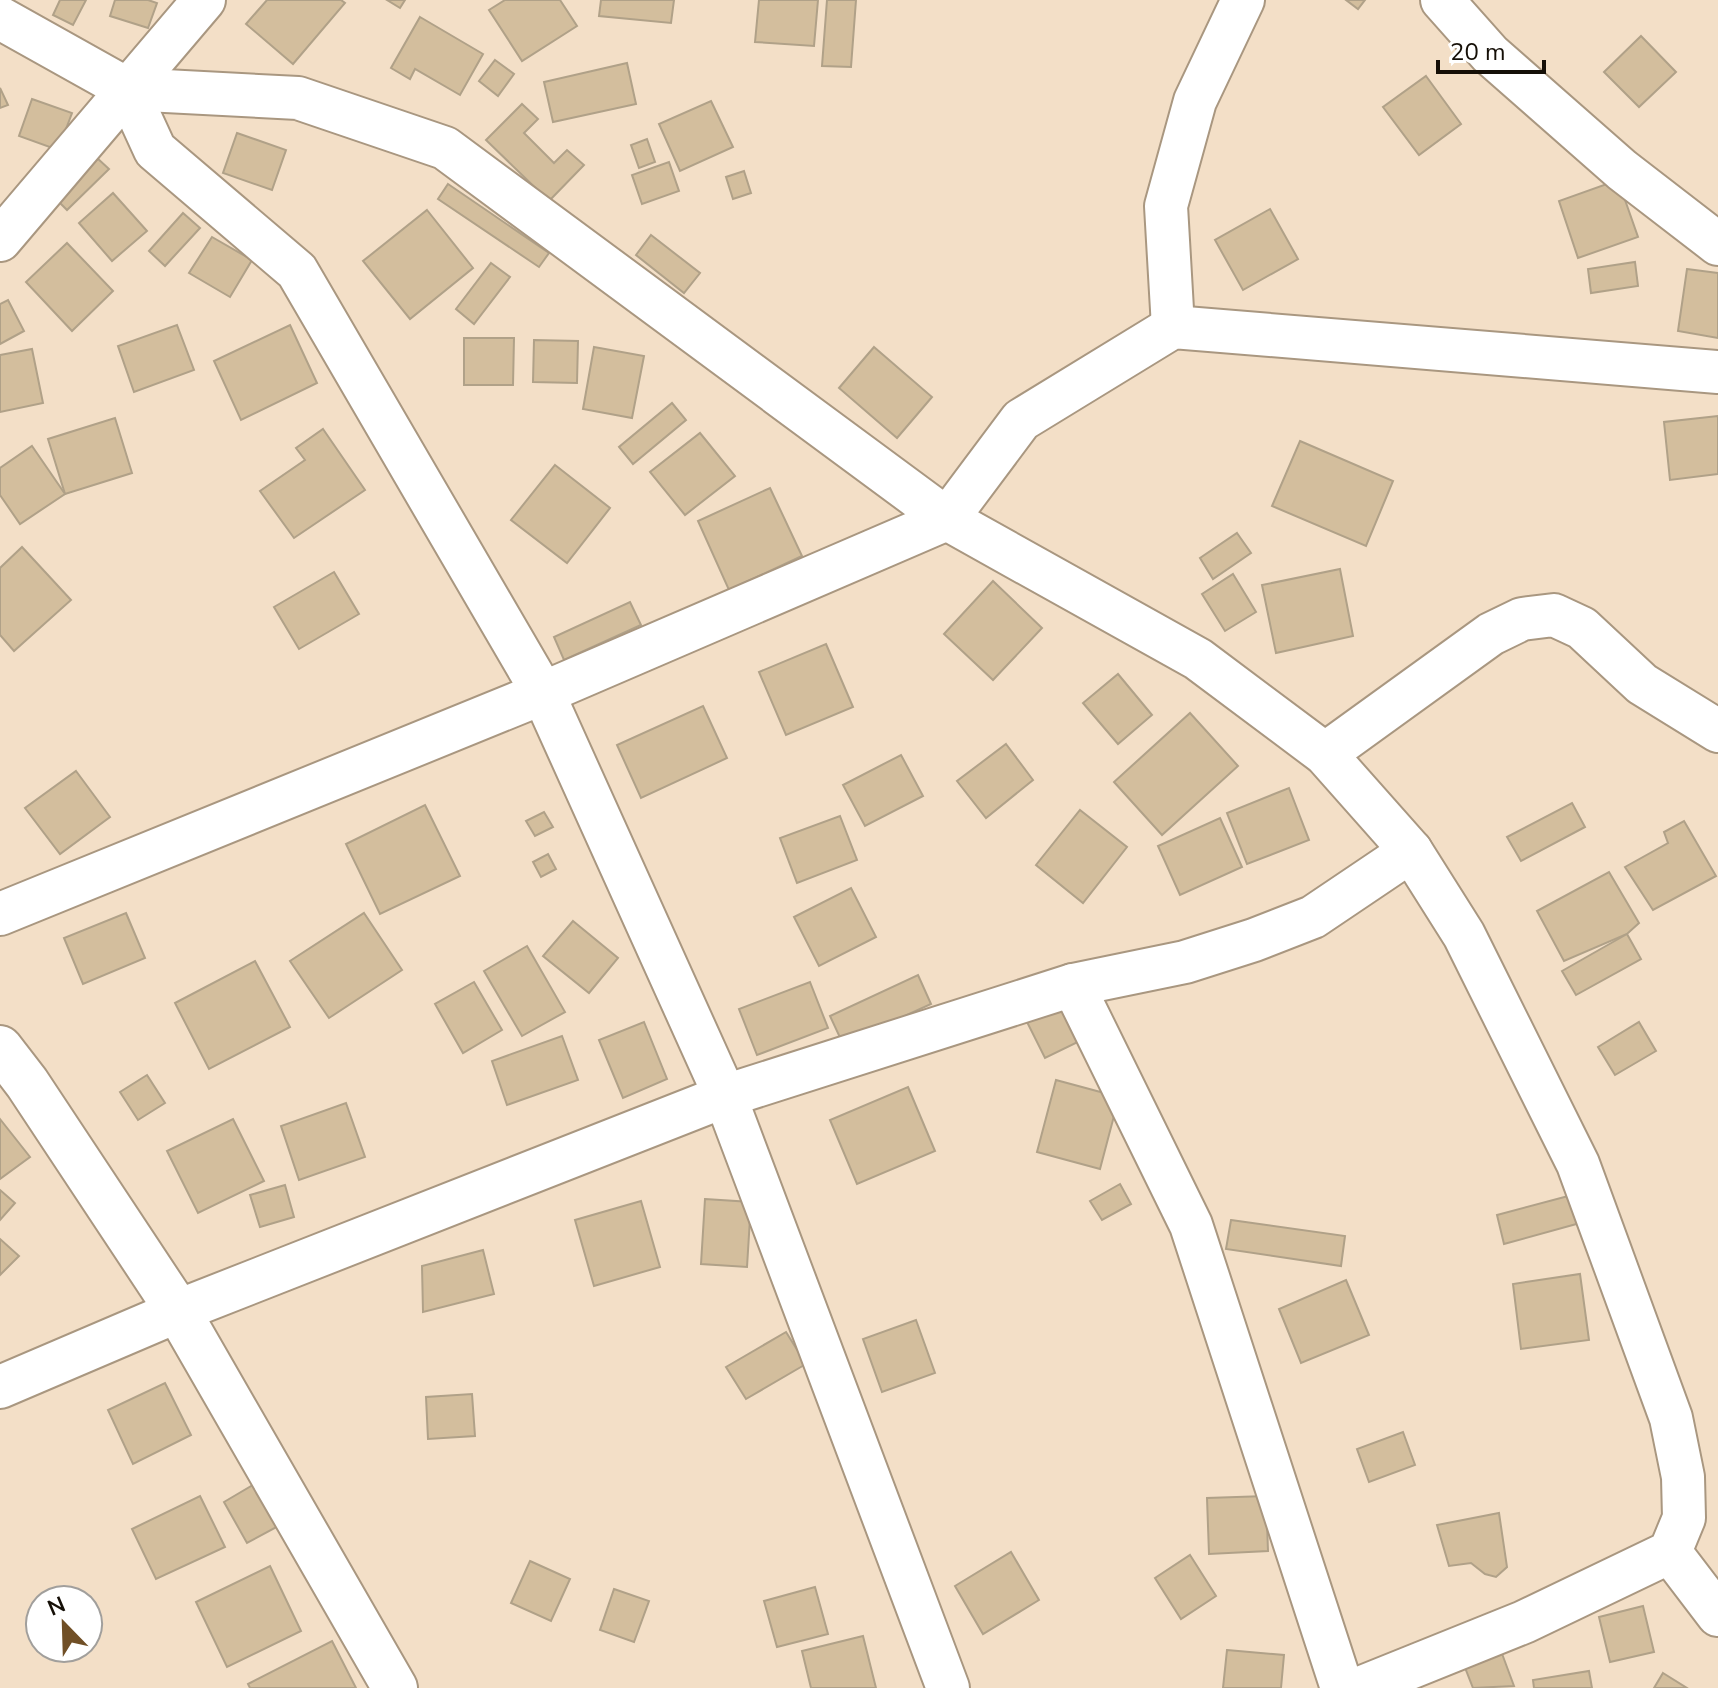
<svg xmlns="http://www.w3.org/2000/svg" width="1718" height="1688" font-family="'Nunito Sans',sans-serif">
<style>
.building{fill:#d3be9d;stroke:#b0a188;stroke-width:2}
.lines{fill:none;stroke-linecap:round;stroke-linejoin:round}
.street-casing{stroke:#a99780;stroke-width:46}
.secondary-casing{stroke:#a99780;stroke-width:48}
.street{stroke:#fff;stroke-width:42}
.secondary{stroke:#fff;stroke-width:44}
</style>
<rect width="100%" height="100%" fill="#f3dfc7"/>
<g class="building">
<polygon points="60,0 86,0 73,25 53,15"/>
<polygon points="115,0 148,0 157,3 148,28 110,16"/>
<polygon points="267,0 341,0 345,3 293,64 246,24"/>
<polygon points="387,0 405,0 400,8"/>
<polygon points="505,0 560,0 577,26 522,61 489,10"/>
<polygon points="601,0 674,0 671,23 599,16"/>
<polygon points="759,0 818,0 814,46 755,42"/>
<polygon points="827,0 856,0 851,67 822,66"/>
<polygon points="1346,0 1365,0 1358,9"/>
<polygon points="420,17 483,54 460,95 415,69 410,79 391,68"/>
<polygon points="1641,36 1676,72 1639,107 1604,72"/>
<polygon points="495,60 514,74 498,96 479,81"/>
<polygon points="627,63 636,104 553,122 544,82"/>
<polygon points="1426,76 1461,124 1419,155 1383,107"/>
<polygon points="0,88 8,105 0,108"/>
<polygon points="32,99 72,113 58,150 19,136"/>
<polygon points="711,101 733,147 680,171 659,124"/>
<polygon points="522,104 538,119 524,133 554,163 567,150 584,165 549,201 486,140"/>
<polygon points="237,133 286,150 272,190 223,173"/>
<polygon points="647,139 655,162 639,168 631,145"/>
<polygon points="96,157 109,169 67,210 54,197"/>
<polygon points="669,162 679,191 642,204 632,175"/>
<polygon points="744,171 751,193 733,199 726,177"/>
<polygon points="1618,180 1638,237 1578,258 1559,201"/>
<polygon points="448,184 549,253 539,267 438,199"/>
<polygon points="113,193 147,231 112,261 79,223"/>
<polygon points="1270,209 1298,259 1243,290 1215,240"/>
<polygon points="427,210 473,268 410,319 363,261"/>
<polygon points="183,213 200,228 165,266 149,251"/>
<polygon points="651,235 700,273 684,293 636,255"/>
<polygon points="212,237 252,260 230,297 189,273"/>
<polygon points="67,243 113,291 72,331 26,282"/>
<polygon points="1635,262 1638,286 1591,293 1588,269"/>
<polygon points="491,263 510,277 474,324 456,309"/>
<polygon points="1687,269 1718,273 1718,338 1678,331"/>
<polygon points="8,300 24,331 0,344 0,304"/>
<polygon points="177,325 194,370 134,392 118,346"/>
<polygon points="290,325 317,383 241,420 214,361"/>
<polygon points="464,338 514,338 513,385 464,385"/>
<polygon points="534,340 578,341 577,383 533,382"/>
<polygon points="594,347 644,356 632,418 583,409"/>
<polygon points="874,347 932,397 897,438 839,388"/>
<polygon points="32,349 43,403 0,412 0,355"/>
<polygon points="672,403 686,420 633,464 619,447"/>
<polygon points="1718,416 1718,474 1670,480 1664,422"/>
<polygon points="115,418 132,473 65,494 48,439"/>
<polygon points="323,429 365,490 294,538 260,491 305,460 296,448"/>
<polygon points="700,433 735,476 685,515 650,472"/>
<polygon points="1300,441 1393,481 1366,546 1272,506"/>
<polygon points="32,446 65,494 20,524 0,495 0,468"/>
<polygon points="555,465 610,508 567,563 511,520"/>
<polygon points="770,488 802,556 729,590 698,521"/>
<polygon points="1237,533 1251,553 1213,579 1200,558"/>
<polygon points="22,547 71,600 14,651 0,635 0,568"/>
<polygon points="1340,569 1353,636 1276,653 1262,585"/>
<polygon points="334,572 359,614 299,649 274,607"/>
<polygon points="1233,574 1256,612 1225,631 1202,594"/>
<polygon points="993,581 1042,628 993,680 944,634"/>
<polygon points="630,602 641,625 564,660 554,637"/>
<polygon points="826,644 853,707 786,735 759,672"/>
<polygon points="1118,674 1152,715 1118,744 1083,703"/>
<polygon points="703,706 727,758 641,798 617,745"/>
<polygon points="1190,713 1238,766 1162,835 1114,782"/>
<polygon points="1006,744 1033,780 986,818 957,781"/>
<polygon points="901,755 923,796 865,826 843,785"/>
<polygon points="76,771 110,817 60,854 25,808"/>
<polygon points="1289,788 1309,840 1247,864 1227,813"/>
<polygon points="1572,803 1585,827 1521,861 1507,837"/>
<polygon points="425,805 460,876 380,914 346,844"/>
<polygon points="1080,810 1127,847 1083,903 1036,865"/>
<polygon points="544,812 553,827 535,836 526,821"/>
<polygon points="840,816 857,860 797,883 780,838"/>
<polygon points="1220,818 1242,867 1180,895 1158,846"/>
<polygon points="1684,821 1716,876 1653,910 1625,867 1668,843 1664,832"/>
<polygon points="548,854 556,869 541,877 533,862"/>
<polygon points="1609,872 1639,923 1627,934 1564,961 1537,911"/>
<polygon points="851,888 876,937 819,966 794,917"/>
<polygon points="126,913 145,958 83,984 64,938"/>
<polygon points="364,913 402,970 329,1018 290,961"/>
<polygon points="573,921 618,958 589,993 543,956"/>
<polygon points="1627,934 1641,959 1576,995 1562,971"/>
<polygon points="527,946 565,1012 522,1036 484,971"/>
<polygon points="255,961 290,1027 209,1069 175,1003"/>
<polygon points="918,975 931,1004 843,1044 830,1016"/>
<polygon points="474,982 502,1030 463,1053 435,1004"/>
<polygon points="810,982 828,1028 757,1055 739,1009"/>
<polygon points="1070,1001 1088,1037 1045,1058 1027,1022"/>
<polygon points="644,1022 667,1079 623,1098 599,1040"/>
<polygon points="1639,1022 1656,1051 1615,1075 1598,1047"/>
<polygon points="562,1036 578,1080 507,1105 492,1061"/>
<polygon points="147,1075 165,1103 138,1120 120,1092"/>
<polygon points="1056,1080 1119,1097 1100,1169 1037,1152"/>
<polygon points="908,1087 935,1151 857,1184 830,1120"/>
<polygon points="346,1103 365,1157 299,1180 281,1126"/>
<polygon points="0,1119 30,1157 0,1179"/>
<polygon points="233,1119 264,1181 198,1213 167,1151"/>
<polygon points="1120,1184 1131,1204 1102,1220 1090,1201"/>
<polygon points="285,1185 294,1217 260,1227 250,1195"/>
<polygon points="0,1190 15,1203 0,1220"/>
<polygon points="1572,1195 1580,1223 1504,1244 1497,1215"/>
<polygon points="705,1199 751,1202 747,1267 701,1264"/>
<polygon points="641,1201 660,1267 594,1286 575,1220"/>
<polygon points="1231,1220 1345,1236 1341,1266 1226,1249"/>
<polygon points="0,1239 19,1256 0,1275"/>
<polygon points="483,1250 494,1294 423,1312 422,1266"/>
<polygon points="1580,1274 1589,1340 1521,1349 1513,1284"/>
<polygon points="1346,1280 1369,1335 1301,1363 1279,1309"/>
<polygon points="916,1320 935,1373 882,1392 863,1339"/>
<polygon points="786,1332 806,1364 746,1399 726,1367"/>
<polygon points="165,1383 191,1435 133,1464 108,1410"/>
<polygon points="472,1394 475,1436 428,1439 426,1397"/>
<polygon points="1403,1432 1415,1465 1369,1482 1357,1449"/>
<polygon points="258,1482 282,1524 247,1543 224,1502"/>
<polygon points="200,1496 225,1547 156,1579 132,1529"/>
<polygon points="1266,1496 1268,1551 1209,1554 1207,1498"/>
<polygon points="1499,1513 1507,1567 1496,1577 1485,1574 1471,1563 1449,1566 1437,1525"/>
<polygon points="1011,1552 1039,1600 983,1634 955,1586"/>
<polygon points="1190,1555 1216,1596 1181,1619 1155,1578"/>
<polygon points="530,1561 570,1579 551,1621 511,1603"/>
<polygon points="270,1566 301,1631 227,1667 196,1602"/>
<polygon points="815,1587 828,1634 777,1647 764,1601"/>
<polygon points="614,1589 649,1601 634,1642 600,1630"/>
<polygon points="1643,1606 1654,1652 1610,1662 1599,1617"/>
<polygon points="863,1636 876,1688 811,1688 802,1651"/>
<polygon points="332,1641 356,1688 250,1688 248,1684"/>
<polygon points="1227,1650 1284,1655 1281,1688 1223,1688"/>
<polygon points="1501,1651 1514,1686 1473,1688 1464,1665"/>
<polygon points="1589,1671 1592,1688 1534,1688 1533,1680"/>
<polygon points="1663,1673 1687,1688 1654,1688"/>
</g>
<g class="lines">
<g class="street-casing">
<g id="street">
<polyline points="1442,0 1490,54 1622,170 1718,244"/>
<polyline points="0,18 127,89 298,98 445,148 947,519 1198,659 1325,754 1411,851 1464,935 1578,1164 1671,1418 1683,1477 1684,1518 1670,1552 1524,1622 1360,1688"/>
<polyline points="127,89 155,150 297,271 543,693 725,1096 948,1688"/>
<polyline points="0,240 204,0"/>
<polyline points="1173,327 1166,206 1195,101 1243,0"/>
<polyline points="1325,754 1491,634 1522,619 1554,615 1582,628 1642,684 1718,731"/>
<polyline points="0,914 543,693 947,519 1021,420 1173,327 1718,372"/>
<polyline points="1073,985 1191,1225 1342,1688"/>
<polyline points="0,1387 178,1311 725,1096 1073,985 1185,962 1254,940 1313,917 1411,851"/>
<polyline points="1670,1552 1718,1615"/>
</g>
</g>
<g class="secondary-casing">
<polyline id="secondary" points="0,1048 27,1083 178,1311 395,1688"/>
</g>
<use href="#street" class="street"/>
<use href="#secondary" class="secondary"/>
</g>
<g transform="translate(64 1624) rotate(337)"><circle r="38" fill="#ffffff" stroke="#a19f9c" stroke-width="2"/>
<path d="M0-6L14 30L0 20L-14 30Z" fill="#704f26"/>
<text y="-12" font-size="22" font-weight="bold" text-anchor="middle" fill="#150f07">N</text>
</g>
<path d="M1438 60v12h106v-12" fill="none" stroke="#150f07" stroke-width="4"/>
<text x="1450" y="60" font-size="24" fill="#150f07" stroke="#ffffff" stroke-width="6" paint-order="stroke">20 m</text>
</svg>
